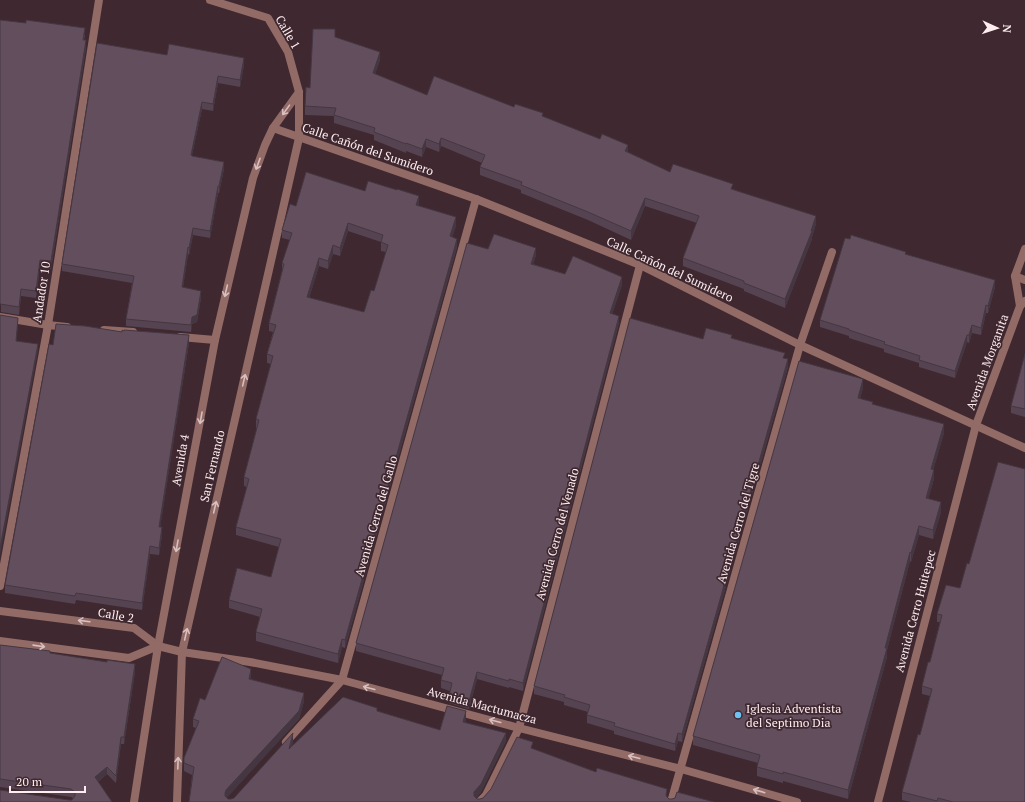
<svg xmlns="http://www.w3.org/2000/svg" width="1025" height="802" font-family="'PT Serif',serif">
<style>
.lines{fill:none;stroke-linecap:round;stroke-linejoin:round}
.minor{stroke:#926a66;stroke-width:8}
.tertiary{stroke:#926a66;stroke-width:8}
.wall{fill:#554351;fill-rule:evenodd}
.shaded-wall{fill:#453742}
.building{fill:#634e5e;stroke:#453742;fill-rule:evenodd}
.oneway{stroke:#d8bfc0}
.poi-dot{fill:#6dc2f3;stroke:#3f282f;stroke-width:1.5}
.labels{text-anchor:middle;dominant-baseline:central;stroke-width:3.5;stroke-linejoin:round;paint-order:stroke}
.street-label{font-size:12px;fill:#fdedf1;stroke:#3f282f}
.poi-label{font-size:12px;fill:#fdedf1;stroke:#3f282f;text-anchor:start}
</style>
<rect width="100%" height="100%" fill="#3f282f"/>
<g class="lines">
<g class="minor">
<polyline points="273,128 476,199 640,265 800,345 1025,448"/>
<polyline points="1015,276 1025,280"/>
<polyline points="1020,306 1015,276 1025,249"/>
<polyline points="0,317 48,325 67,327"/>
<polyline points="104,330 133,332"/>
<polyline points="180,337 215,340"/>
<polyline points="0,586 48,325 99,0"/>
<polyline points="286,742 342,680 476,199"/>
<polyline points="134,802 158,646 215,340 253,178 265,145 273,128 299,92"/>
<polyline points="177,802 182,652 299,138 299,92 288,52 268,18 210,0"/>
<polyline points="479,802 486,795 519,728 640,265"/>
<polyline points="671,802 800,345 832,252"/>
<polyline points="878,802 976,425 1020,306 1025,301"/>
</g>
<g class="tertiary">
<polyline points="0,611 134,628 158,646 182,652 250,662 342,680 519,728 681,769 797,802"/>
<polyline points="0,641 129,658 158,646"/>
</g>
</g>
<g class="wall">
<polygon points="0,20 85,35 84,40 86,48 51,269 40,267 36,298 21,296 19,315 1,312"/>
<polygon points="335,37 380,60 375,74 427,95 514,107 543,117 628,152 670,172 733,189 816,224 812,237 812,239 785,308 744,291 744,289 683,266 683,258 697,223 645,206 631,240 588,220 521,193 521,190 480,175 480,167 482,163 441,146 439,152 426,147 422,157 406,151 406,153 374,140 374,135 334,123 334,116 305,115 305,106 310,88"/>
<polygon points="167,55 244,65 240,87 218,83 213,111 202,109 192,155 192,156 224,169 219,193 218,193 210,238 193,235 189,255 188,254 183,287 201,298 197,322 192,324 191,332 126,326 126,319 132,283 62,271 62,264"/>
<path d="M365 191 419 204V206L456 226 452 237 457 247 345 648 342 647 338 663 256 641V632L260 617 229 608V600L271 577 279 547 236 535V527L247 487 244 486V477L257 428H256V419L271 364 267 363V354L273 332 269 331V323L282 271V263L290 240 282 238V230L296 206ZM348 231 381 242V251L386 252 374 291 364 312 309 298 319 266 328 269 333 254 340 256Z"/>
<polygon points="488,249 536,255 533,264 565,274 622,285 612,314 619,323 523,691 509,687 509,688 477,679 469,709 449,703 449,696 450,691 441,688 441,680 442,675 356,651 356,643"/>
<polygon points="906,255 995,287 988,313 986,313 981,335 972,333 969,343 967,342 955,378 919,367 919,363 884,352 884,349 849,338 849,336 820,327 820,320"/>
<polygon points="732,338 785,359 788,367 682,742 678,741 675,751 614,734 614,731 587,723 587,715 588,712 564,705 564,702 534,694 534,686 703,339"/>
<polygon points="189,343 160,527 162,535 159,555 150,554 142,610 76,600 75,604 5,593 5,585 53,345"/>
<polygon points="1025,354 1025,417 1011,413 1011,406"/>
<polygon points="863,388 860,398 873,404 944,433 933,470 934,479 928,499 941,512 933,539 919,535 911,562 910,561 887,650 887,657 848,799 783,781 783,783 757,776 757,767 758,763 693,745 693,736"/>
<polygon points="946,585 1025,802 911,802 902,800 902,792 920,735 930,696 922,694 922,686 930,662 940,622 937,622 937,614"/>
<polygon points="0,645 50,653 135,672 124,744 121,744 116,783 107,774 98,782 112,802 69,800 72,800 73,798 71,797 0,787"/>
<polygon points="251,677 251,679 304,701 299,719 227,797 228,799 231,799 234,798 293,741 292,746 377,711 440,730 466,719 465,722 506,741 481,792 476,798 477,799 480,799 483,798 533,749 596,772 667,797 669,799 714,802 189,802 192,775 184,771 184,758 196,728 193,727 193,719 205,700"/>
</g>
<g class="shaded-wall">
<polygon points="86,40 86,48 51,269 51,261"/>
<polygon points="380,52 380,60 373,81 373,73"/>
<polygon points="244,58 244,65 240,87 240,80"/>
<polygon points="218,76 218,83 213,111 213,104"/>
<polygon points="202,102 202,109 192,155 191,155"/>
<polygon points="441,138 441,146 439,152 439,144"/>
<polygon points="426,139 426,147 422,157 422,149"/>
<polygon points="628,145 628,153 625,151"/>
<polygon points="224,162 224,169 219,193 219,186"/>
<polygon points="218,186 218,193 210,238 210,231"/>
<polygon points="419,196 419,204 416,214 416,205"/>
<polygon points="645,198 645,206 631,240 631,231"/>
<polygon points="816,216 816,224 812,237 812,239 785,308 785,299"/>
<polygon points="456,217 456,226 450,245 450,236"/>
<polygon points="348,223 348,231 340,256 340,248"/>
<polygon points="193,228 193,235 189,255 189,248"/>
<polygon points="457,239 457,247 345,648 345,640"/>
<polygon points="333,245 333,254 328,269 328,261"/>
<polygon points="188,247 188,254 182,294 182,287"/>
<polygon points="536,248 536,255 531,272 531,264"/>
<polygon points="319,258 319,266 307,305 307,297"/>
<polygon points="40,260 40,267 36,298 36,291"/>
<polygon points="622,277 622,285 610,321 610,313"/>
<polygon points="995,280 995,287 988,313 988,306"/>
<polygon points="21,289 21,296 19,315 19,307"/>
<polygon points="201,291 201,298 197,322 192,324 191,332 191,325 192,317"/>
<polygon points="986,305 986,313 981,335 981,328"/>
<polygon points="619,316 619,323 523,691 523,683"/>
<polygon points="18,318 18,326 16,348 16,341"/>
<polygon points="972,325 972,333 969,343 969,335"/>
<polygon points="189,335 189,343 159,535 159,527"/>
<polygon points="967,335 967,342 955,378 955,371"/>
<polygon points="38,344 38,351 0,556 0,548"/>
<polygon points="788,359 788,367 682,742 682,734"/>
<polygon points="863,379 863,388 858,407 858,398"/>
<polygon points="944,424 944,433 931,478 931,469"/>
<polygon points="934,470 934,479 926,507 926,498"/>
<polygon points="941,502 941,512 933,539 933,530"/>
<polygon points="919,526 919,535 911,562 911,553"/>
<polygon points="162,527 162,535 159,555 159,548"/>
<polygon points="150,546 150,554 142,610 142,603"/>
<polygon points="910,552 910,561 887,650 887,657 848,799 848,790"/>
<polygon points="342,639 342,647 338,663 338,654"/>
<polygon points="135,664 135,672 124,744 124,737"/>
<polygon points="251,669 251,677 249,687 249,679"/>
<polygon points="477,672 477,679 469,709 469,701"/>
<polygon points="304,693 304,701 299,719 226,799 225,793 226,790"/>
<polygon points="466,711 466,719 463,730 463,722"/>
<polygon points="293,733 293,741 289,757 289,749"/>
<polygon points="506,733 506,741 481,792 474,800 474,792"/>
<polygon points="678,733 678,741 675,751 675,744"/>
<polygon points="121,737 121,744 116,783 116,776"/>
<polygon points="107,767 107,774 95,784 95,777"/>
</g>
<g class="building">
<polygon points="0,20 26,23 26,20 85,28 83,40 86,40 51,261 40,260 36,291 21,289 19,307 0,304"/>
<polygon points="313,29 335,29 335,37 380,52 373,73 427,95 434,76 514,107 515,104 543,113 542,116 600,139 602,134 628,145 625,151 670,172 673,164 733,184 731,189 816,216 811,231 812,231 785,299 744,283 744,281 683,258 699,216 645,198 631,231 588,212 521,185 522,182 480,167 485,155 441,138 439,144 426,139 422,149 406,143 406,144 374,132 375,128 334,115 336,108 305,106 306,87 310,88"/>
<polygon points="97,43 167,55 169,44 244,58 240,80 218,76 213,104 202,102 191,155 192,155 192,156 224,162 219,186 218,186 210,231 193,228 189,248 188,247 182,287 201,291 197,315 192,317 191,325 126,319 134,276 62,264"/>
<path d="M306 172 365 191 368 181 397 190V189L419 196 416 205 456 217 450 236 457 239 345 640 342 639 338 654 256 632 262 609 229 600 237 568 271 577 281 539 236 527 249 479 244 477 259 420 256 419 273 356 267 354 276 325 269 323 284 264 282 263 292 233 282 230 290 204 296 206ZM348 223 383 235 381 242 388 245 374 291 371 290 364 312 307 297 319 258 328 261 333 245 340 248Z"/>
<polygon points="494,234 536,248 531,264 565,274 573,256 622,277 610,313 619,316 523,683 509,679 509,681 477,672 469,701 449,696 452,683 441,680 444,668 356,643 467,243 488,249"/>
<polygon points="851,235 906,252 905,254 995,280 988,306 986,305 981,328 972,325 969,335 967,335 955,371 919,360 920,356 884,344 885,342 849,330 849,329 820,320 845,238 850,239"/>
<polygon points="0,315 18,318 16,341 38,344 0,548"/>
<polygon points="630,318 703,339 706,328 732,335 731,338 785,353 783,358 788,359 682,734 678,733 675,744 614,726 615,723 587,715 590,705 564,697 565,695 534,686"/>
<polygon points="56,324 85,326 122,332 122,330 124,331 124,330 189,335 159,527 162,527 159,548 150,546 142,603 76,593 75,596 5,585 49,344 53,345"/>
<polygon points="1025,354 1025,409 1011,406"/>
<polygon points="799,361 863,379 858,398 873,402 872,404 944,424 931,469 934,470 926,498 941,502 933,530 919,526 911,553 910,552 885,648 887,648 848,790 783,772 783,774 757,767 760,755 693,736"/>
<polygon points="998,462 1025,469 1025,802 953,802 938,798 937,801 902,792 918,734 920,735 932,689 922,686 928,662 930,662 942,615 937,614 946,585 960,588 967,563 969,564"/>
<polygon points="0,645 50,651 50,653 107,662 107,660 135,664 124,737 121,737 116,776 107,767 95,777 112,802 0,802 0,790 69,800 72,800 75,796 75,792 71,789 0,779"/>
<polygon points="222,657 251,669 249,679 304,693 299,711 226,790 225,793 225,796 228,799 231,799 234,798 293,733 289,749 343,697 377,708 377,711 440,730 447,706 466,711 463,722 506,733 481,784 474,792 474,796 477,799 480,799 483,798 491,789 517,737 533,742 531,748 596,772 597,768 667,789 666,795 667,797 669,799 672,799 675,798 677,792 714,802 189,802 194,767 184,763 184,758 199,721 193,719 200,698 205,700"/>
</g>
<defs><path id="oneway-shaft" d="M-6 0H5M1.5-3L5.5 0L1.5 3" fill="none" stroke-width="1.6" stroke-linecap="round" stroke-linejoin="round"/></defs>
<g class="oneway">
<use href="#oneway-shaft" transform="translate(286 110) rotate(126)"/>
<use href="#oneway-shaft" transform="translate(258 164) rotate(110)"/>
<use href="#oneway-shaft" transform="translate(226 291) rotate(103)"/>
<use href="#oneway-shaft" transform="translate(244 380) rotate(-77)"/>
<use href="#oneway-shaft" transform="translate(201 418) rotate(100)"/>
<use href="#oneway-shaft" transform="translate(215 507) rotate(-77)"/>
<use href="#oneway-shaft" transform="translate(177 546) rotate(100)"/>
<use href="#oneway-shaft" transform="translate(84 621) rotate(-173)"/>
<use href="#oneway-shaft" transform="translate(186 634) rotate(-77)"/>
<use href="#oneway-shaft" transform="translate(39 646) rotate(8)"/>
<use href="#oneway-shaft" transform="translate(369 688) rotate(-165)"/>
<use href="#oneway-shaft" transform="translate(495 721) rotate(-165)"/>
<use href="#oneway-shaft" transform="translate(634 757) rotate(-166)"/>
<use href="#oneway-shaft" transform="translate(178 763) rotate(-88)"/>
<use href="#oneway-shaft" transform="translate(759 791) rotate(-164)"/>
</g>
<circle class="poi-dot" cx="738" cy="715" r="4"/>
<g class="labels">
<g class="street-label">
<text transform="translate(288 32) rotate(60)">Calle 1</text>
<text transform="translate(368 149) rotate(19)">Calle Cañón del Sumidero</text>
<text transform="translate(670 269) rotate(25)">Calle Cañón del Sumidero</text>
<text transform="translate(41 292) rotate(-81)">Andador 10</text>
<text transform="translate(987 362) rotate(-70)">Avenida Morganita</text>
<text transform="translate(180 460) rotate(-80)">Avenida 4</text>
<text transform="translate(212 466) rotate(-77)">San Fernando</text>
<text transform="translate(376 516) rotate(-74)">Avenida Cerro del Gallo</text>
<text transform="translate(738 523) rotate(-74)">Avenida Cerro del Tigre</text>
<text transform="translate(557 534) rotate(-75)">Avenida Cerro del Venado</text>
<text transform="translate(915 611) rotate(-75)">Avenida Cerro Huitepec</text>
<text transform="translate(116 615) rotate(10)">Calle 2</text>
<text transform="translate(482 705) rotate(15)">Avenida Mactumacza</text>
</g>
<g class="poi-label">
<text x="746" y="708">Iglesia Adventista<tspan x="746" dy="14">del Septimo Dia</tspan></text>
</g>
</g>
<g transform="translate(997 28) rotate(93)" stroke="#3f282f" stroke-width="3" paint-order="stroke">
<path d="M0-3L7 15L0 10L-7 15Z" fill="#fdedf1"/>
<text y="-6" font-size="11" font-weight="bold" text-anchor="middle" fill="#fdedf1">N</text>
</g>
<path d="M10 786v6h75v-6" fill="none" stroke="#fdedf1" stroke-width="2"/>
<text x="16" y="786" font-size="12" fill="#fdedf1" stroke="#3f282f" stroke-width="3" paint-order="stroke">20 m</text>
</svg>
